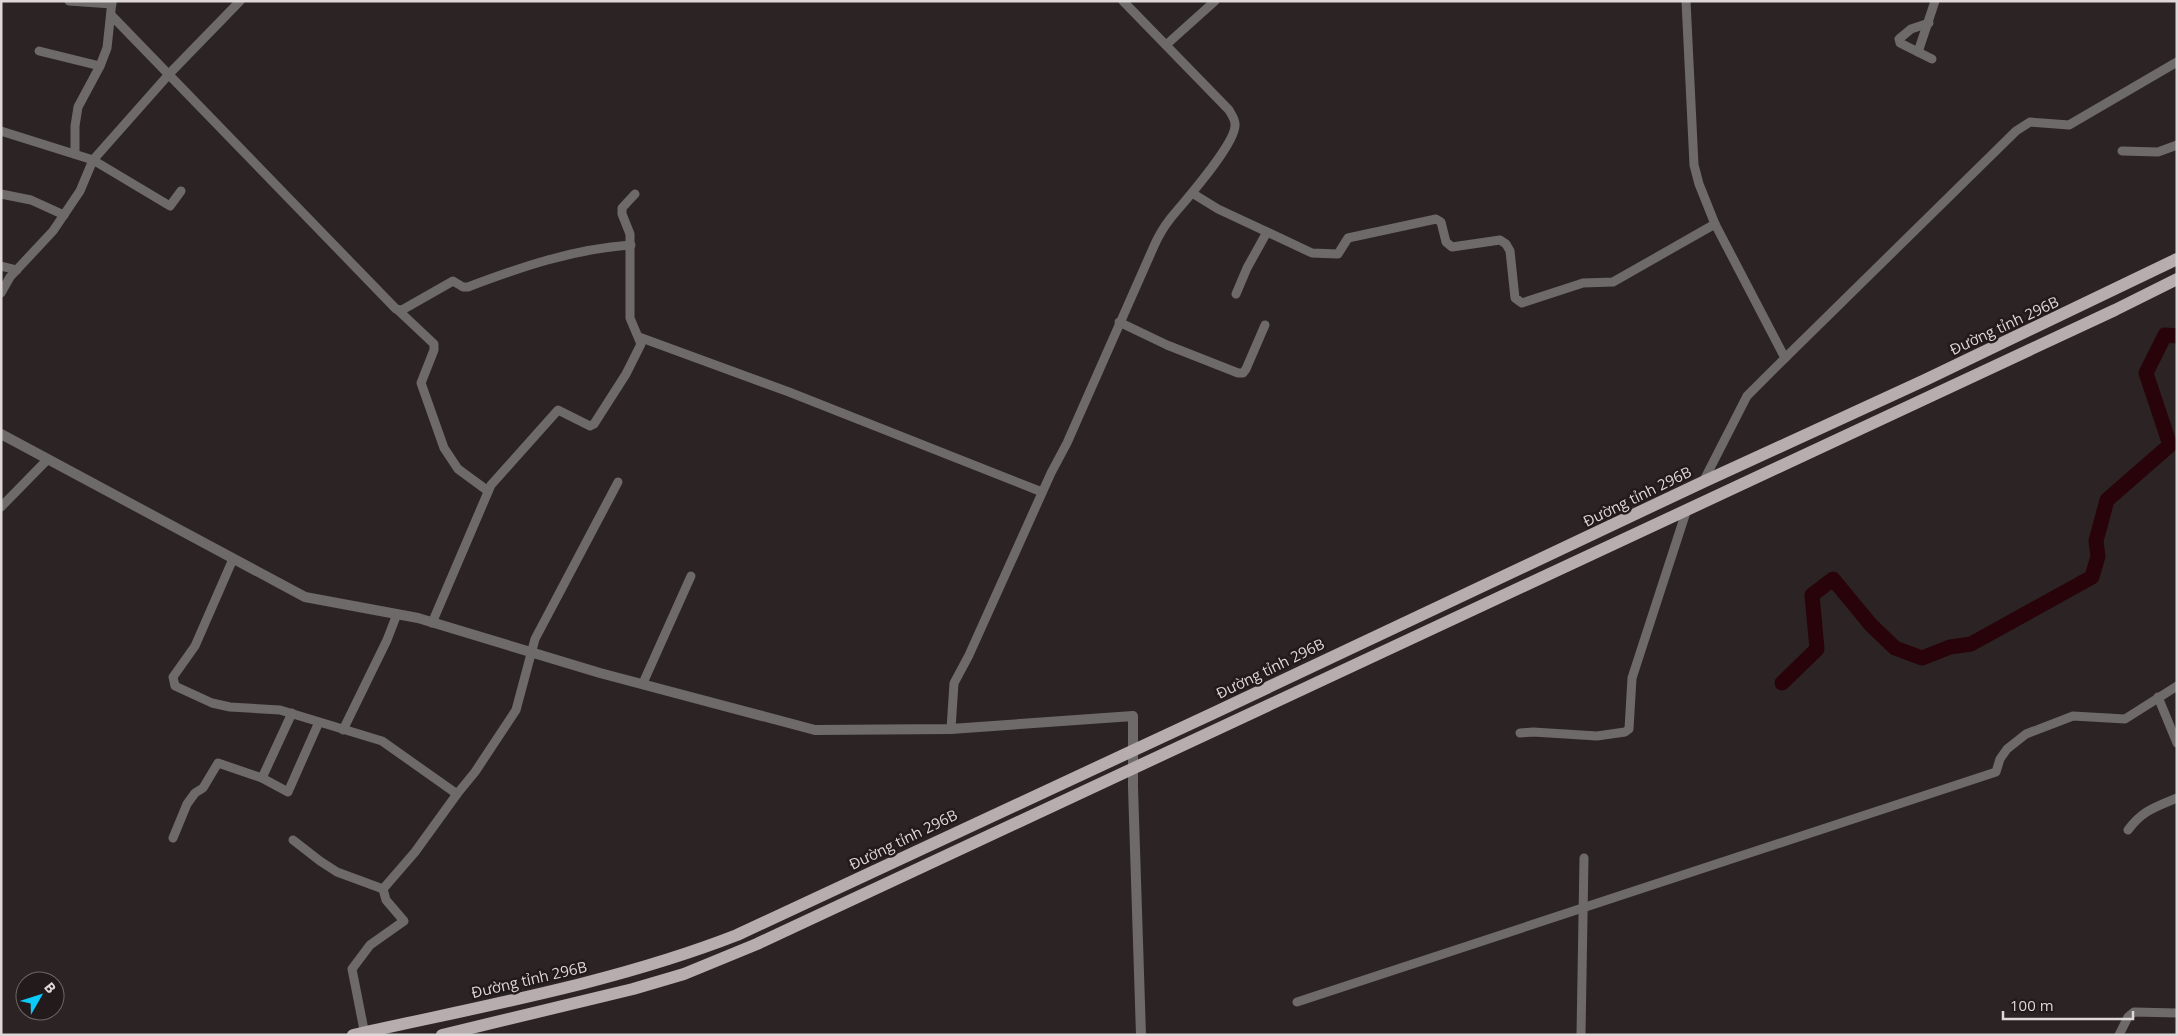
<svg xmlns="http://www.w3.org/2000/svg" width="2178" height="1036" font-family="'Open Sans',sans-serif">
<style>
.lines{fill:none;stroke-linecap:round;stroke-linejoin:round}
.river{stroke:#28030a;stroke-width:15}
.minor{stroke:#6e6a6a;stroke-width:9}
.tertiary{stroke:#6e6a6a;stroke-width:10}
.primary{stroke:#b7adae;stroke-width:12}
.labels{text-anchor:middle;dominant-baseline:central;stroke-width:5;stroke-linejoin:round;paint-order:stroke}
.street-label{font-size:15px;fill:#ded8d9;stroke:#221a1b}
</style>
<rect width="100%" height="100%" fill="#2c2424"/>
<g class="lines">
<polyline class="river" points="1782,683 1817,649 1812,595 1833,579 1871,625 1895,648 1922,658 1950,647 1971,644 2092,577 2098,556 2096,541 2107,500 2170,445 2146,373 2165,335 2177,336"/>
<g class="minor">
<polyline points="69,1 112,4"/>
<path d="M112 16 396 309 402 310 453 281 463 287H468C521 267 573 249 631 245"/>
<polyline points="1929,23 1911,29 1899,39 1900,43 1932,59"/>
<polyline points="1166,45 1215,1"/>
<polyline points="39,51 100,66"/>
<polyline points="1918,52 1935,1"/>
<polyline points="1,131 93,160 170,206 181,191"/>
<polyline points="2122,151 2158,152 2177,145"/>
<polyline points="75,154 75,126 78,107 100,66 107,48 112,1"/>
<polyline points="1192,193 1218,209 1312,253 1338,254 1348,238 1436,219 1441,222 1446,242 1452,247 1500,240 1506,244 1510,251 1515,298 1522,303 1583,283 1613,282 1715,224 1699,184 1694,165 1686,1"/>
<polyline points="1,194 31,200 64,215"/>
<polyline points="1,266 17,270"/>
<polyline points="1,293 10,277 53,231 80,191 93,160 171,72 240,1"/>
<polyline points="1236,294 1247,268 1267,232"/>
<polyline points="399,311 434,344 434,350 421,383 444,448 458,469 488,491"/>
<polyline points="1119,322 1167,345 1238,373 1243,373 1246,369 1265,325"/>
<polyline points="639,337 789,392 1042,492"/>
<polyline points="1785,358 2016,131 2030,122 2069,125 2177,62"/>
<polyline points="1703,482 1747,396 1785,358 1715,224"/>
<polyline points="1,507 48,459"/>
<polyline points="233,559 195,646 173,677 175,686 212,703 230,707 280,710 382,741 457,794 475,772 516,710 535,639 618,482"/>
<polyline points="432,623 491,485 558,410 590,426 594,424 626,374 641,344 630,318 630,234 622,214 622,208 635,194"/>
<polyline points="643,683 691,576"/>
<polyline points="2158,697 2177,743"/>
<path d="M951 729 954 683 969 655 1051 473 1067 443 1154 246C1158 237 1163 228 1170 219 1183 203 1237 143 1235 124 1235 119 1231 114 1229 110L1123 1"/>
<polyline points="343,730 387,640 397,614"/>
<polyline points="1520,733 1533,732 1597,736 1625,732 1629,729 1632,678 1686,512"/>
<polyline points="262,778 288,792 319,722"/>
<path d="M2128 830C2142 811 2155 807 2177 798"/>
<polyline points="173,838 187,804 195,793 203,788 218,763 262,778 292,713"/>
<polyline points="293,840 320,861 337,872 383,889 415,852 457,794"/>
<polyline points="1297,1002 1996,772 2000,759 2007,749 2026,734 2073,716 2125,719 2177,686"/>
<polyline points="365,1035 352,969 370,945 404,921 386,900 383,889"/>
<polyline points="1581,1035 1584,858"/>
<polyline points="2119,1035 2128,1017 2134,1012 2177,1013"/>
</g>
<polyline class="tertiary" points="1,434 305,597 418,618 600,673 815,730 951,729 1133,716 1133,787 1141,1035"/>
<g class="primary">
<path d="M353 1035C482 1006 614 983 737 935L1218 711 1703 482 1925 380 2177 259"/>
<polyline points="442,1035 633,989 684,974 757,944 2115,310 2177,279"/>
</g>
</g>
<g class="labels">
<g class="street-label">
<text transform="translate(2004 325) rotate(-25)">Đường tỉnh 296B</text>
<text transform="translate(1637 496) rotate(-26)">Đường tỉnh 296B</text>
<text transform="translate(1270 668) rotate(-26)">Đường tỉnh 296B</text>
<text transform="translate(903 839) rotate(-26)">Đường tỉnh 296B</text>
<text transform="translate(529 979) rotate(-13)">Đường tỉnh 296B</text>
</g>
</g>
<rect width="2178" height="1036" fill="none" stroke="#ded8d9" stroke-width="5"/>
<g transform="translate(40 996) rotate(51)"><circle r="24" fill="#221a1b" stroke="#6d6667"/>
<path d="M0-4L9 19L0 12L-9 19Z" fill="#0ccafa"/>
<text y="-8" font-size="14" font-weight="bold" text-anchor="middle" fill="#ded8d9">B</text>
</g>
<path d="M2003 1011v8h130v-8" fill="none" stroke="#ded8d9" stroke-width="2.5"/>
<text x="2010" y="1011" font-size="15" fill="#ded8d9" stroke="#221a1b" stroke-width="4" paint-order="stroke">100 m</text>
</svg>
